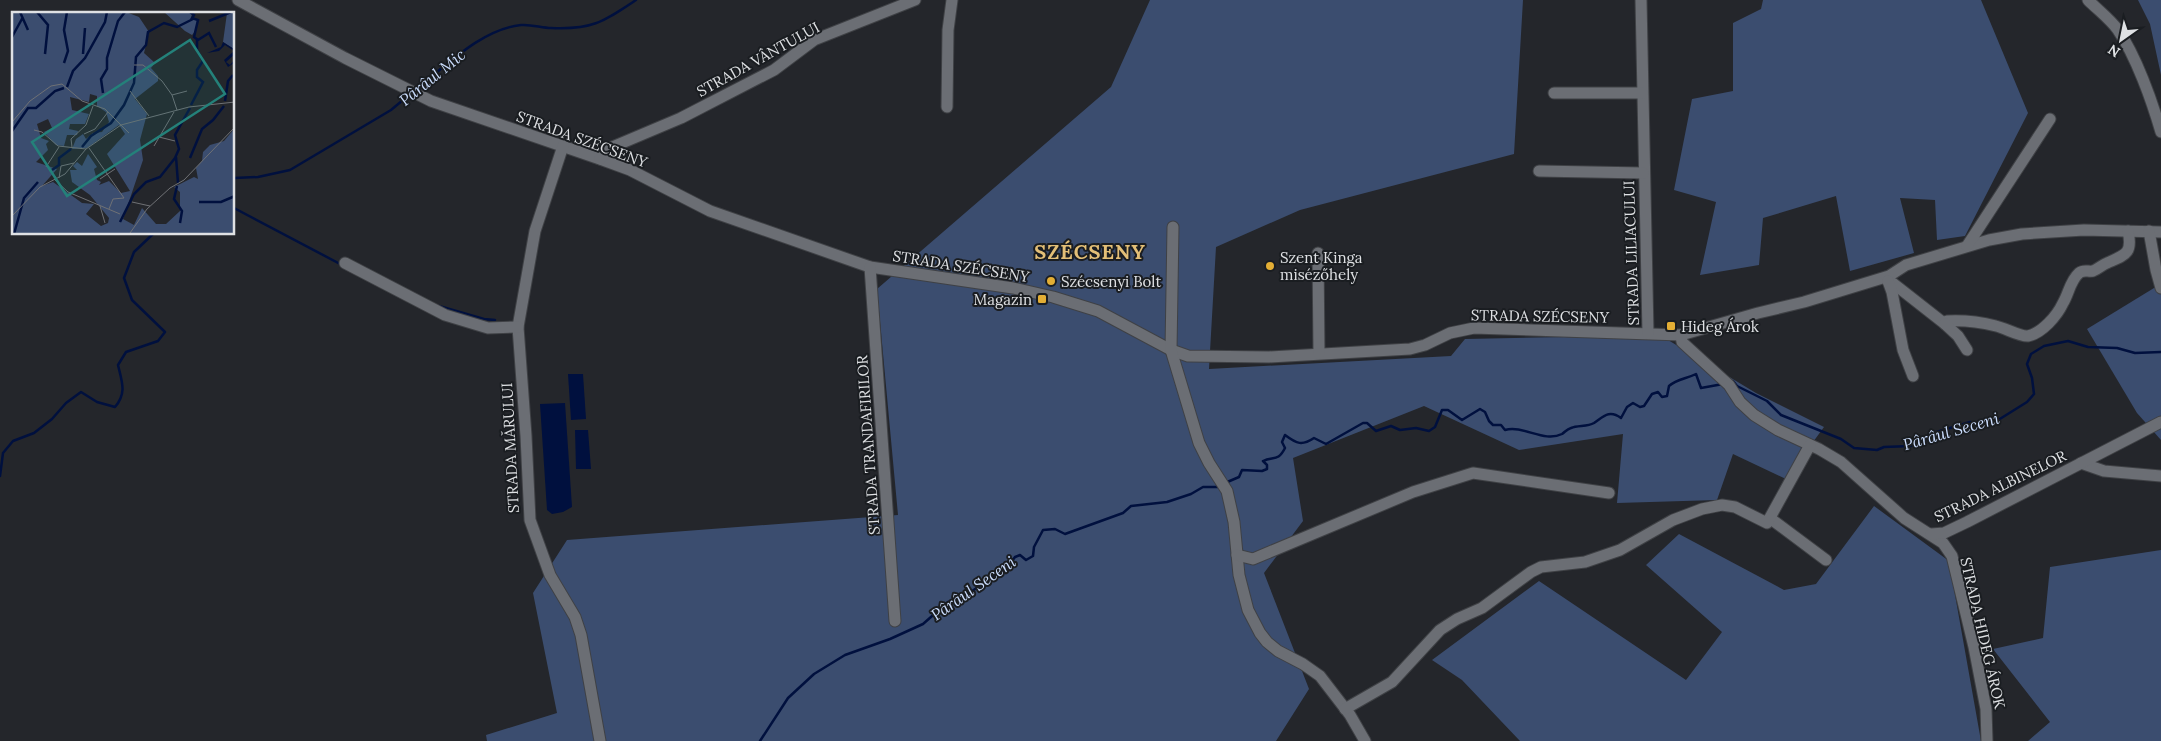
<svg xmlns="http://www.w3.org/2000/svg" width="2161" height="741" font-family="Lora,serif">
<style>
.green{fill:#3b4d6f}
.water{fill:#00103e}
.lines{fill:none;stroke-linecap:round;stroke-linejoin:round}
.stream{stroke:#00103e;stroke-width:2.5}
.minor-casing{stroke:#3f4145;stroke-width:13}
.minor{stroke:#6b6e74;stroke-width:11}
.poi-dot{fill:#e3ae35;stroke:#1a1d21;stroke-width:2}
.labels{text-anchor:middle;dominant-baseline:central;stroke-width:4;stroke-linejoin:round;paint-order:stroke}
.street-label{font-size:15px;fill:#dfe1e4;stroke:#1a1d21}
.poi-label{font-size:15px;fill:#dfe1e4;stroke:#1a1d21;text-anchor:start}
.water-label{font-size:16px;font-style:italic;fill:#cbddfd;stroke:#1a1d21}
.district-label{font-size:20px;font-weight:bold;letter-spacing:1px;fill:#e3bf77;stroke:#1a1d21}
.inset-river{fill:none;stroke:#00103e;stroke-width:2.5}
.inset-road{fill:none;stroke:#6f7175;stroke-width:1}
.view{fill:#24817a;fill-opacity:0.15;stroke:#24817a;stroke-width:2.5}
.inset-edge{fill:none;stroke:#dfe1e4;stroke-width:2.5}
</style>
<rect width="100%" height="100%" fill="#24262b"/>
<g class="green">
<polygon points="1150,0 1523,0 1514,154 1300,210 1216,247 1209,369 1451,356 1465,339 1565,337 1668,340 1756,393 1824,427 1786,479 1733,454 1717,500 1617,503 1623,434 1519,450 1424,406 1293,458 1303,521 1264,573 1309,689 1276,741 487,741 486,735 557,713 533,593 567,540 898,515 877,289 1111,87"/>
<polygon points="1763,0 1981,0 2028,113 1965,236 1937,240 1935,200 1900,198 1914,253 1850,271 1836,196 1763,218 1759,265 1700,275 1716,202 1674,190 1692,99 1733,91 1733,23 1761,9"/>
<polygon points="2138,0 2161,0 2161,75 2150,24"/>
<polygon points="2154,288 2161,288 2161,440 2137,413 2087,329"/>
<polygon points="1874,506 1949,561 1981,741 1520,741 1462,680 1432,660 1539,581 1686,680 1722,632 1646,565 1679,534 1784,590 1816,584"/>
<polygon points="2161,550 2161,741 2028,741 2050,722 1993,649 2043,638 2050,567"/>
</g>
<g class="water">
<polygon points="568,374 583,374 586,419 571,420"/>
<polygon points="565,403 572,507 563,512 552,514 547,510 540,404"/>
<polygon points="575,430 588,430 591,469 576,469"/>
</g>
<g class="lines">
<g class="stream">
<path d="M415 90C445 67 481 29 521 25 531 24 542 28 551 28 592 30 603 22 636 0"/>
<polyline points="234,178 258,177 290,170 391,110 409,95"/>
<polyline points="234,208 342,265"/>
<polyline points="439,306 484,319 495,320"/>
<polyline points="1733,381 1737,386 1767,401 1781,415 1841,439 1854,448 1877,450 1884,447 1911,446 1930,434 1970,422 1982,424 1995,422 2027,402 2034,394 2032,378 2027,364 2031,354 2044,346 2068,341 2088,347 2117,348 2135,353 2161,352"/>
<path d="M0 476 3 453 13 441 34 433 52 419 66 403 81 392 97 402 115 407C127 393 122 382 118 365L126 352 158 341 165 332 132 300 124 278 134 252 153 234"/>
<path d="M1225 483 1239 477 1242 470 1262 471 1267 469V465L1263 461C1273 456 1278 462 1285 448L1282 442 1285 435C1297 444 1302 446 1314 438L1326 444 1363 423H1367L1376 431 1391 426 1400 430 1416 428 1429 431 1435 427 1442 410H1448L1462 420 1480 409 1485 412 1489 421 1493 425H1501L1505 430C1524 425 1544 443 1562 434 1565 432 1567 429 1571 428 1578 425 1587 427 1594 423 1603 417 1609 409 1621 418L1627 407 1633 403 1640 407 1644 406 1652 394 1658 392 1662 397 1667 396 1669 386C1677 379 1686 379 1696 374L1701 388 1723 384"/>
<polyline points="760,741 788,698 814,674 845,655 890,639 923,624 948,602 961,599 1009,565 1015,557 1020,555 1026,560 1033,556 1034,547 1043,530 1055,529 1065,534 1123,513 1131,506 1167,502 1191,494 1203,487 1219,487"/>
</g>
<g class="minor-casing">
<g id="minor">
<polyline points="238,0 345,58 431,101 600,159 630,170 710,211 870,267 1013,288 1053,297 1098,311 1171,350 1188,356 1269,357 1410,349 1425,345 1450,333 1474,328 1681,335 1758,313 1804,302 1889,276 1906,265 1989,240 2022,234 2084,230 2161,232"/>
<polyline points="1641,0 1648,333"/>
<path d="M2088 0C2098 10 2110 19 2118 30 2136 56 2152 101 2161 132"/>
<polyline points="1554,93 1642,93"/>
<polyline points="947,107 948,30 952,0"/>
<polyline points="563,146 535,231 518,327 526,436 530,520 550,575 575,617 581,635 600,741"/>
<polyline points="600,159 610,148 681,118 774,70 814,40 915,0"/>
<polyline points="1539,171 1643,173"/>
<polyline points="1173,227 1171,350 1199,443 1209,463 1227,491 1234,522 1239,575 1248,610 1260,633 1267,642 1278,651 1303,664 1320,676 1350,715 1365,741"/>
<polyline points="2149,231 2156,270 2161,288"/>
<polyline points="1967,246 2050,119"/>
<polyline points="1318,253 1319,353"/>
<polyline points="345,263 445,315 488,328 518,327"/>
<polyline points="870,267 895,621"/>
<path d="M1888 281 1894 284 1945 324 1947 321C1964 320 1980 322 1996 326 2005 328 2021 337 2028 336 2042 333 2057 316 2063 303 2069 293 2070 281 2079 273 2084 269 2088 272 2093 271 2098 269 2102 265 2107 263 2125 255 2133 254 2128 231"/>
<polyline points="1888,281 1892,292 1903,350 1913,376"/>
<polyline points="1945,324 1958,336 1967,350"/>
<polyline points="1681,335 1682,342 1729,385 1740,402 1754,415 1778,430 1819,449 1841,462 1904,518 1943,543 1952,556 1974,647 1986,709 1987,741"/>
<polyline points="2081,463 2104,471 2161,476"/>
<polyline points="1771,519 1826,560"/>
<polyline points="1931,534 1944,533 1967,522 2161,422"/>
<polyline points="1237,555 1253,559 1413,492 1473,473 1609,493"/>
<polyline points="1345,709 1392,682 1440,630 1457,619 1482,608 1531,572 1541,567 1585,562 1620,550 1673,520 1702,509 1722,505 1735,507 1767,523 1810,445"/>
</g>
</g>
<use href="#minor" class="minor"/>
</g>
<g class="poi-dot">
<circle cx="1270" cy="266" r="5"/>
<circle cx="1051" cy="281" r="5"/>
<rect x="1037" y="294" width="10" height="10" rx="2.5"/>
<rect x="1666" y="321" width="10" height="10" rx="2.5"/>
</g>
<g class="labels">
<g class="street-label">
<text transform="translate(758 59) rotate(-29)">STRADA VÂNTULUI</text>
<text transform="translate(582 139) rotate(20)">STRADA SZÉCSENY</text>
<text transform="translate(1631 253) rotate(-92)">STRADA LILIACULUI</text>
<text transform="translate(961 266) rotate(9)">STRADA SZÉCSENY</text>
<text transform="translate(1540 316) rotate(1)">STRADA SZÉCSENY</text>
<text transform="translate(868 445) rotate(-94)">STRADA TRANDAFIRILOR</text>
<text transform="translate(510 448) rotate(-93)">STRADA MĂRULUI</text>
<text transform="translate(2000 486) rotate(-26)">STRADA ALBINELOR</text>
<text transform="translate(1983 633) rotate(77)">STRADA HIDEG ÁROK</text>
</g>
<g class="poi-label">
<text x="1280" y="257">Szent Kinga<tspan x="1280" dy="17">misézőhely</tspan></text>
<text x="1061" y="281">Szécsenyi Bolt</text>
<text x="1032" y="299" text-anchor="end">Magazin</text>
<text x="1681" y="326">Hideg Árok</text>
</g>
<g class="water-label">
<text transform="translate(432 77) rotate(-39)">Pârâul Mic</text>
<text transform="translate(1951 431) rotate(-16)">Pârâul Seceni</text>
<text transform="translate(973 588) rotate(-35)">Pârâul Seceni</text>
</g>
<g class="district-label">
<text x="1090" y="251">SZÉCSENY</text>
</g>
</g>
<g transform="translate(12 12)">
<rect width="222" height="222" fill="#24262b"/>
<path d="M0 0H114L127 5 137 20 132 41 143 51 139 56 146 64V69L123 87 135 102 128 128 131 148 111 207 122 213 130 196 144 212H154L168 199V180L162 175 182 165 186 167 184 156 190 149 191 140 198 133 212 129 222 117V222H0ZM78 82 85 84V94L94 100 97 110 90 120 81 121 74 127 71 122 64 127 60 137 75 136 107 113 113 122 95 142 118 179 109 181 97 169 87 173 89 170 85 168 82 157 85 155 76 142 70 154 65 150 61 154 65 158H58L60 170 78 183 97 206 96 211 89 214 74 202 82 192 70 191 41 170 30 174 45 157 24 150 36 138 34 132 37 129 29 126 25 112 36 107 40 116 32 120 44 133 52 134 55 123H65L66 119 57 117 58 112H73L77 102 60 98 58 85 77 90ZM152 0 180 1 179 7H185V17L180 23 173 19ZM222 0V37L211 30 215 1Z" fill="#3b4d6f" fill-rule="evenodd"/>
<path d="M211 30 222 37V43L214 50 218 53 222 48V51L216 55 212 48 222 39 213 33 207 39 195 41 209 35Z" fill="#00103e"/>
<path class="inset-river" d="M8 0 16 18M25 0 36 13 33 42M178 0 182 3 180 6 186 8 182 25 186 28 197 21 204 35M197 9 219 0M0 25 11 5M71 42 73 16M52 51 56 39 52 18 55 0M55 75 61 59 73 46 93 10 95 0M91 81 89 67 95 57V46L106 9 113 0M213 89 216 69 221 63M179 93 191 70 185 65V58L191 49 185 38V28M0 119 16 96H24L43 79 52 76M70 135 79 124 99 111 112 93 122 71 124 45 134 33 136 20 152 11 165 15 181 7M164 145 166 171M178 146 190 117 201 108 212 94M40 158 47 153V146L59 137M165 174 162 187 170 199 168 211M187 190H209L223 184M108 210 122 182 134 170 148 165 163 146 167 137 163 123 178 96M2 222 12 186 26 170"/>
<path class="inset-road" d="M122 53H131L150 69 160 83 165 98M118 79 137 104M160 83 175 79M0 110 18 89 39 74 50 72 70 89 93 97 117 121M22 118 30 120 46 134 74 137M72 122 83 117 96 100M147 125 163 129M142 134 162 100M60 135 59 127 74 113 81 94M77 136 112 186 101 187 97 197M35 154 45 167M34 155 47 135M47 166 49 154 62 151M88 167 103 157M43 168 56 180 108 202M120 190 138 194M88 194 93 211M0 204 28 175 53 162 74 137 109 113 177 95 223 90M118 221 135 197 158 176 172 168 223 115"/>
<path class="view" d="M178 28 213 82 55 184 20 130Z"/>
<rect width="222" height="222" class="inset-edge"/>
</g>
<g transform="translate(2121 40) rotate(213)" stroke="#1a1d21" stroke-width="4" paint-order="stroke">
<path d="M0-4L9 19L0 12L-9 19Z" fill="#dfe1e4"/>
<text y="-8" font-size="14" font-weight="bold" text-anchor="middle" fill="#dfe1e4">N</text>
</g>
</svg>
